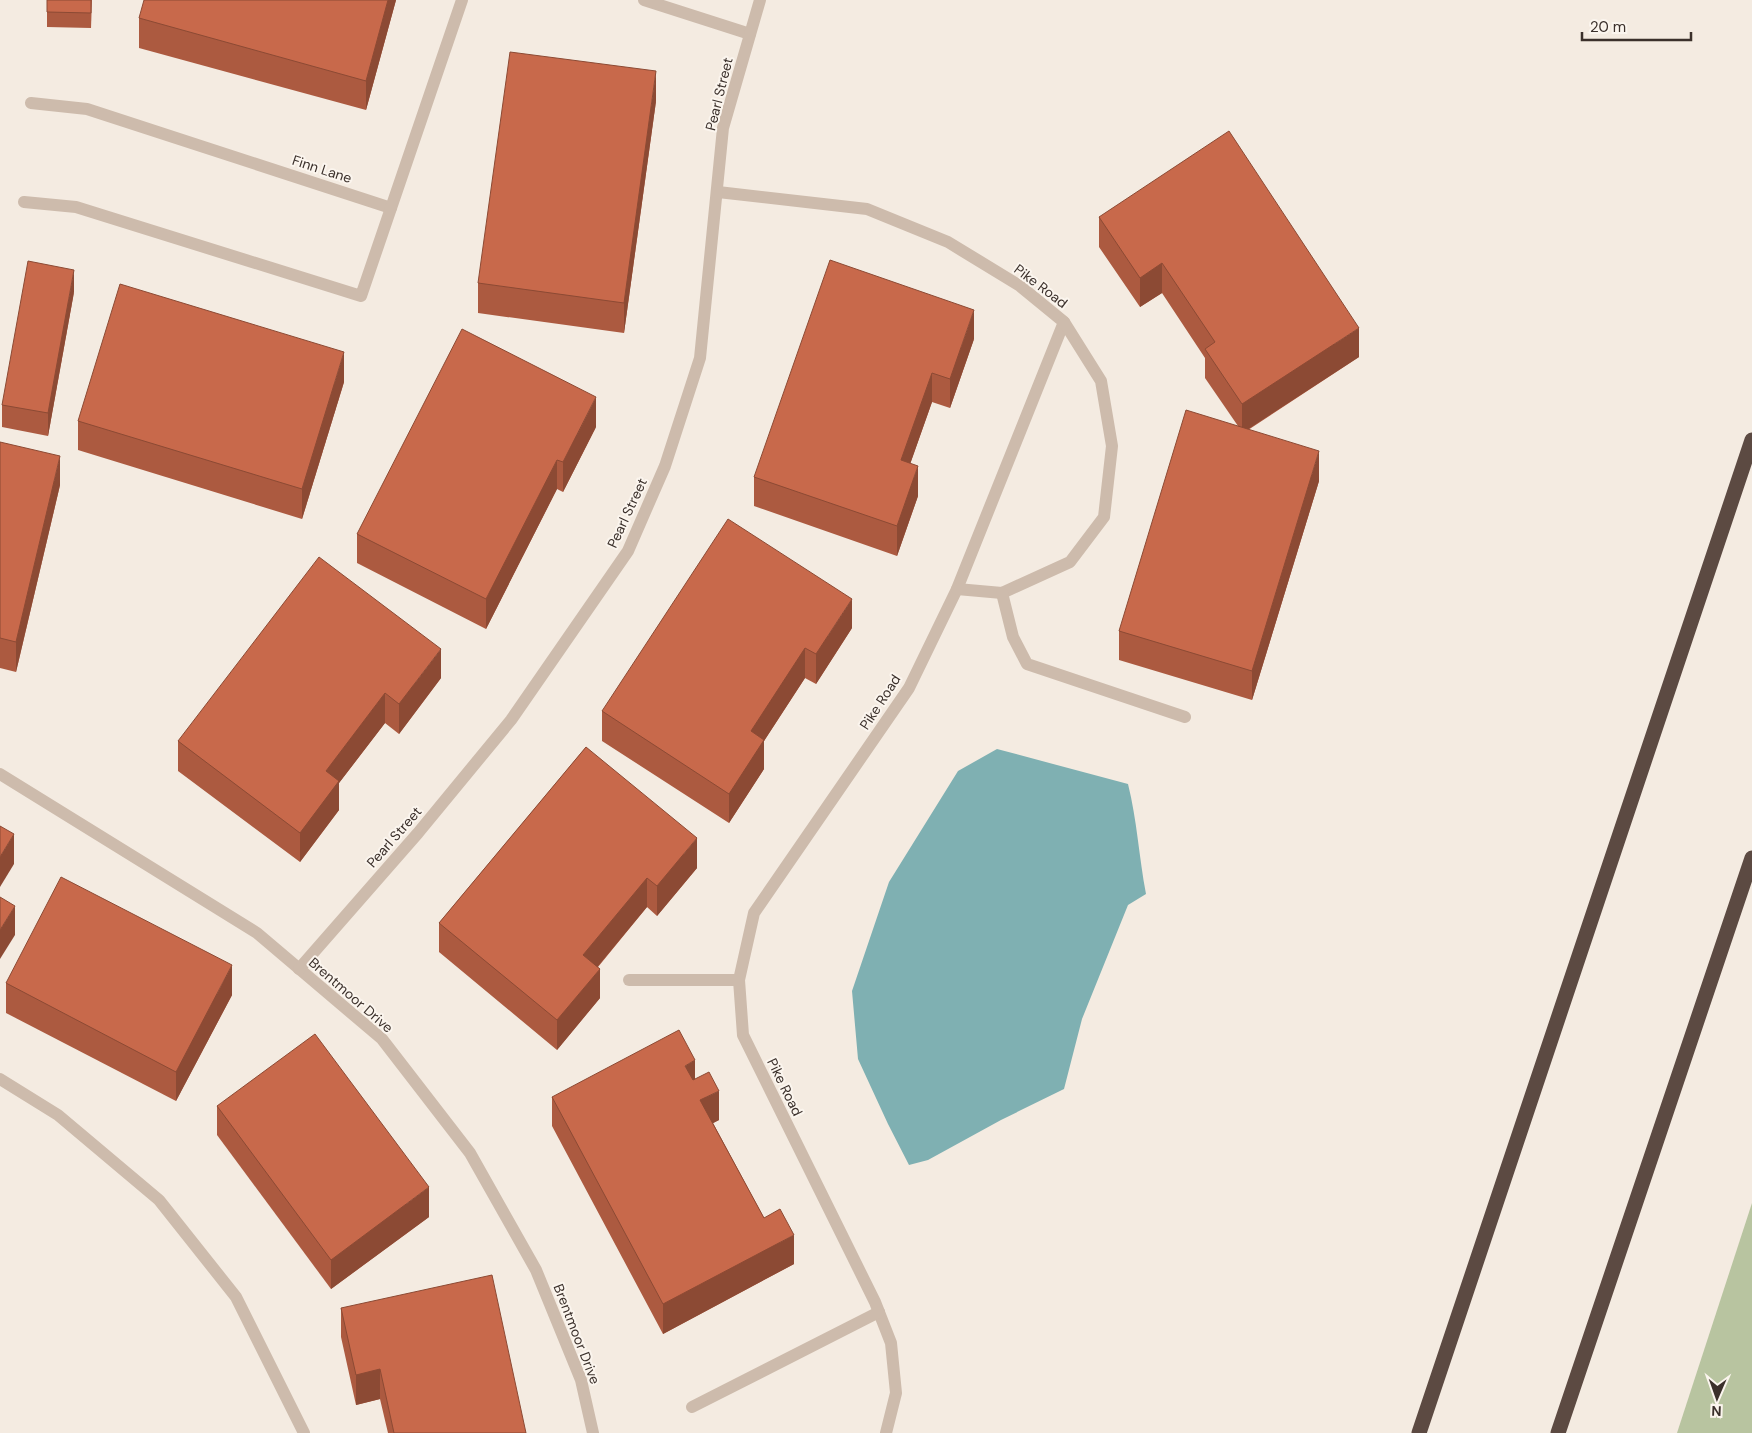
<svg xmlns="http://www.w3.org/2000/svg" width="1752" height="1433" font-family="'DM Sans',sans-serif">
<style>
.green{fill:#b8c4a0}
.water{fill:#7fb0b2}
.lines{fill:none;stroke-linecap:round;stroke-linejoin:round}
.minor{stroke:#cdbbac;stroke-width:12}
.highway{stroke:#5c4a42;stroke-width:15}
.wall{fill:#ac5a40}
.shaded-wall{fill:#8c4a34}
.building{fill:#c8694b;stroke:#8c4a34}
.labels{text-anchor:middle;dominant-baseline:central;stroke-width:4;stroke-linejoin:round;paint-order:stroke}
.street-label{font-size:14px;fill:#3b302b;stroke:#fbf5ee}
</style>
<rect width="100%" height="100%" fill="#f4ebe1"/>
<polygon class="green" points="1752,1203 1752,1433 1677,1433"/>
<path class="water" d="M997 749 1128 784C1137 820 1139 857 1146 894L1128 905 1082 1019 1064 1089 1001 1120 928 1160 909 1165 888 1124 858 1059 852 991 889 882 958 771Z"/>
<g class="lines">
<g class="minor">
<polyline points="644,0 750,34"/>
<polyline points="31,103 87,109 391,208"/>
<polyline points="718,192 867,209 948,242 1020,286 1064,322 957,589 909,688 754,913 739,980 743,1035 875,1302 891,1343 896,1393 886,1433"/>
<polyline points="24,202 76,207 361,296 462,0"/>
<polyline points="957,589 1002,593 1070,562 1104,517 1112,446 1101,381 1064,322"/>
<polyline points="1002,593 1013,637 1027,664 1185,717"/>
<polyline points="0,774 257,933 382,1039 470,1153 536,1270 581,1380 593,1433"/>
<polyline points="299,969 418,833 511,720 628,551 665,466 700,358 723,128 760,0"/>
<polyline points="629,980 739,980"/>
<polyline points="0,1079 58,1115 159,1200 236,1297 304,1433"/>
<polyline points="692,1407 879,1312"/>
</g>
<g class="highway">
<polyline points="1419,1433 1752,440"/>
<polyline points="1558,1433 1752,858"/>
</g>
</g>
<g class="wall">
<polygon points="47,0 92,0 91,28 47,27"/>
<polygon points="396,0 366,110 139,48 139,18"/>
<polygon points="656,101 624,333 478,313 478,283"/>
<polygon points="1099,217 1359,357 1248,430 1319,481 1252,700 1119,660 1119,631 1238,426 1205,378 1205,358 1162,293 1140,307 1099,247"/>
<polygon points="74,292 48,436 2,427 2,405"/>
<polygon points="974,339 950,408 932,402 910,464 918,496 897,556 754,506 754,477"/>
<polygon points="344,382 302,519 78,450 78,421"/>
<polygon points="596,427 563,492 557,489 486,629 357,563 357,534"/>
<polygon points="0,442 60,485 16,672 0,668"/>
<polygon points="852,628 816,684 805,678 764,741 764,769 729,823 602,741 602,711"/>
<polygon points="441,678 399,734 385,723 339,783 339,810 300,862 178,771 178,741"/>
<polygon points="586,747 697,868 657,916 647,907 598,967 600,998 557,1050 439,952 439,923"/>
<polygon points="6,983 232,995 176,1101 6,1013"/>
<polygon points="695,1079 719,1120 713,1123 764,1218 794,1264 663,1334 552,1126 552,1097"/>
<polygon points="217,1106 429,1217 331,1289 217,1135"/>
<polygon points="341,1308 526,1433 388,1433 380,1399 356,1405 341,1337"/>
</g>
<g class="shaded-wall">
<polygon points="388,0 396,0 366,110 366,81"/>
<polygon points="656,71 656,101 624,333 624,303"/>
<polygon points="1162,263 1162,293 1140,307 1140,278"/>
<polygon points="74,270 74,292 48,436 48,413"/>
<polygon points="974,310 974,339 950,408 950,379"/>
<polygon points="1359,328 1359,357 1242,433 1242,404"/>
<polygon points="344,352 344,382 302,519 302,489"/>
<polygon points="932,373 932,402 901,490 901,460"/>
<polygon points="596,397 596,427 563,492 563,462"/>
<polygon points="1319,451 1319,481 1252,700 1252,671"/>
<polygon points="60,456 60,485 16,672 16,642"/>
<polygon points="557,460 557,489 486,629 486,599"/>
<polygon points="918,466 918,496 897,556 897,526"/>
<polygon points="852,599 852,628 816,684 816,654"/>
<polygon points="805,648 805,678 764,741 764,769 729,823 729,794 751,731"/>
<polygon points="441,649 441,678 399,734 399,704"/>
<polygon points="385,693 385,723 339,783 339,810 300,862 300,833 326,771"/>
<polygon points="14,834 14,864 0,887 0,857"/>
<polygon points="697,838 697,868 657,916 657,886"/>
<polygon points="647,878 647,907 583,984 583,955"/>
<polygon points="15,906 15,935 0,959 0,930"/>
<polygon points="232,965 232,995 176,1101 176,1072"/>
<polygon points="600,969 600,998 557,1050 557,1020"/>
<polygon points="695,1060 695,1090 685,1066"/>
<polygon points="719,1091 719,1120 700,1130 700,1100"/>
<polygon points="429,1187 429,1217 331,1289 331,1260"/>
<polygon points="794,1235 794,1264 663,1334 663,1304"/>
<polygon points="380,1369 380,1399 356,1405 356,1375"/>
</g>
<g class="building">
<polygon points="47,0 91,0 91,13 47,12"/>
<polygon points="144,0 388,0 366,81 139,18"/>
<polygon points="510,52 656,71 624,303 478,283"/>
<polygon points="1229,131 1359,328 1242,404 1205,349 1215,342 1162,263 1140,278 1099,217"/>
<polygon points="830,260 974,310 950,379 932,373 901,460 918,466 897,526 754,477"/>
<polygon points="28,261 74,270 48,413 2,405"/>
<polygon points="120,284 344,352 302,489 78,421"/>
<polygon points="462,329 596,397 563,462 557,460 486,599 357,534"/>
<polygon points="1186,410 1319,451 1252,671 1119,631"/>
<polygon points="0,442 60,456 16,642 0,638"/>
<polygon points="728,519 852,599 816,654 805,648 751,731 764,740 729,794 602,711"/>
<polygon points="319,557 441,649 399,704 385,693 326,771 339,781 300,833 178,741"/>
<polygon points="586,747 697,838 657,886 647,878 583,955 600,969 557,1020 439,923"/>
<polygon points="0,826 14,834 0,857"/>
<polygon points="61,877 232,965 176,1072 6,983"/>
<polygon points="0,897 15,906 0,930"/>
<polygon points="679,1030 695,1060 685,1066 693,1080 709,1072 719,1091 700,1100 764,1218 780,1209 794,1235 663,1304 552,1097"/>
<polygon points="315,1034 429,1187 331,1260 217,1106"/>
<polygon points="492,1275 526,1433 394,1433 380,1369 356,1375 341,1308"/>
</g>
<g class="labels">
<g class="street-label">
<text transform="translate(719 94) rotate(-76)">Pearl Street</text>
<text transform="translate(322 169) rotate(18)">Finn Lane</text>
<text transform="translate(1041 286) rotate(37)">Pike Road</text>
<text transform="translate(627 513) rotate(-65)">Pearl Street</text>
<text transform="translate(880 702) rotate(-57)">Pike Road</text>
<text transform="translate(394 837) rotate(-49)">Pearl Street</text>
<text transform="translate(351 995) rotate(41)">Brentmoor Drive</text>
<text transform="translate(785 1087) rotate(64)">Pike Road</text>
<text transform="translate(577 1334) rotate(69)">Brentmoor Drive</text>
</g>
</g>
<g transform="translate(1717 1398) rotate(182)" stroke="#fbf5ee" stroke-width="4" paint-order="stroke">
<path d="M0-4L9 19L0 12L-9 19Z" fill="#3b302b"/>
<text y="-8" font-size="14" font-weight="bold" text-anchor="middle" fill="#3b302b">N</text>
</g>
<path d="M1582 32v8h109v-8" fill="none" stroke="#3b302b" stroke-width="2.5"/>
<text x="1590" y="32" font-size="15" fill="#3b302b" stroke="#fbf5ee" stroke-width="4" paint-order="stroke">20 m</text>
</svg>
